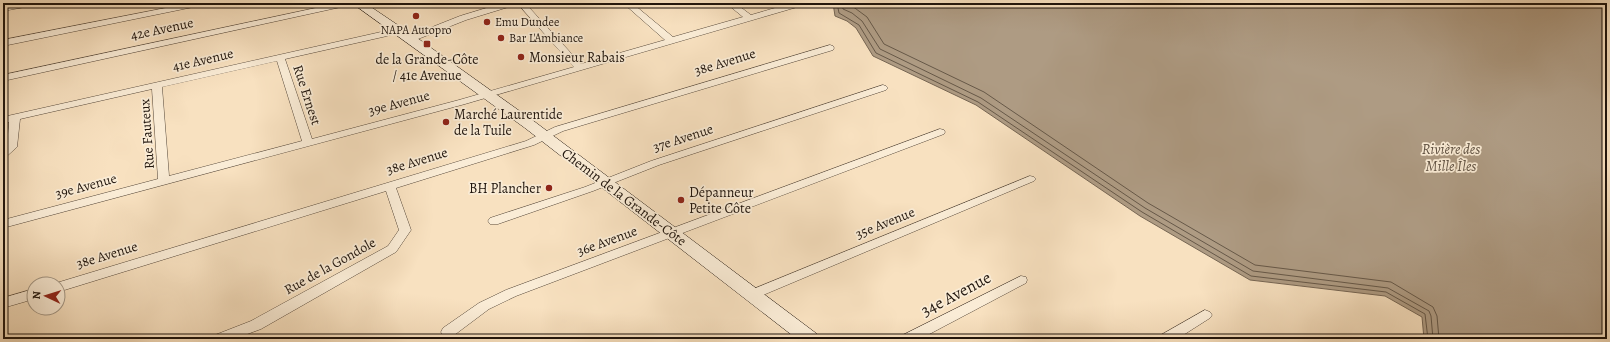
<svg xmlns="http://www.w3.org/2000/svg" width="1610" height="342" font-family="Alegreya,serif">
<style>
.water{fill:#ae9b83;stroke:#756553}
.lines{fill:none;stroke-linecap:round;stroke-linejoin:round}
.shore{stroke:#665848;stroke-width:1}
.minor-casing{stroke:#554739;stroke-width:1}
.secondary-casing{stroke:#1f140c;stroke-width:1}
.minor{fill:#faecd6;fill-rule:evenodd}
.secondary{fill:#faecd6;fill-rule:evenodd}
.poi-dot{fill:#8f2418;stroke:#faecd6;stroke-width:1.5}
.labels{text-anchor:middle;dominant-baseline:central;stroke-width:3.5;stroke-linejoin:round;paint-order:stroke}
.far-poi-label{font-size:12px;fill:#1f140c;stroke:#faecd6;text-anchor:start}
.street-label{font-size:14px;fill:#1f140c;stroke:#faecd6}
.poi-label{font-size:14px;fill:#1f140c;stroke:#faecd6;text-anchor:start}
.water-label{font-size:15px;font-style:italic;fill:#5f5142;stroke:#faecd6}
.near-street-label{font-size:17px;fill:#1f140c;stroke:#faecd6}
</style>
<rect width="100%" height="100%" fill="#f8e1c0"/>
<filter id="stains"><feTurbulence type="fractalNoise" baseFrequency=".005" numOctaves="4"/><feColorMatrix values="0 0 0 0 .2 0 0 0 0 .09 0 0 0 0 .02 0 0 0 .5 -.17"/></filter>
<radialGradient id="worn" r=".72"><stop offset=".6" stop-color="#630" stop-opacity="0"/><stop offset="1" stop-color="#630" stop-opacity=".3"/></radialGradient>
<polygon class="water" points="833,3 1607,3 1607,339 1424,339 1422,317 1385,296 1250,280 1140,216 976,105 873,56 856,28 847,21 835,16"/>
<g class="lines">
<g class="shore">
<polyline points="837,3 839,13 859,25 876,53 978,102 1142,212 1251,276 1386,292 1425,314 1428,339"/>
<polyline points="842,3 843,9 852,13 862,21 880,49 981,98 1145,208 1253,271 1388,288 1429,311 1431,316 1433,339"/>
<polyline points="848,3 867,17 884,44 984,92 1148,203 1255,265 1391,282 1433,307 1437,316 1439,339"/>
</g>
<g class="minor-casing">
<g id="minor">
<polygon points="22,3 40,3 36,5 3,11 3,7"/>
<polygon points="191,3 207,3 203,5 3,46 3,40"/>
<polygon points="339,3 354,3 350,5 3,81 3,75"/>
<polygon points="503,3 516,3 515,5 466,20 413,41 407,41 406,39 407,37 460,16"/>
<path d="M517 3H525L581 64 665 40 623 3H632L673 37 743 17 726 3H735L751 15 792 3H805L804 5 465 104 3 228V220L158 179 152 89 20 119 17 147 7 156 3 157V149L7 146 9 122 3 123V117L381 32 394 27H400L401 29 400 31 387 36 285 59 312 139 459 100 574 67ZM277 61 302 141 169 176 162 87Z"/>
<polygon points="830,45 833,46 834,48 833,50 563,131 534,145 396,188 411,230 396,252 261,329 234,339 213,339 215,335 251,321 388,246 399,230 386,191 58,292 58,284 53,284 526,141 555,127"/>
<polygon points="883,85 886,86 888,88 886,90 659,165 593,191 498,224 490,224 488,221 490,218 585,187 651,161"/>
<polygon points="940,129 944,130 945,132 944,134 516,296 489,309 453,336 448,337 443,336 441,332 443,328 479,303 506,290"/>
<polygon points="1030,176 1034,177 1036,179 1034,181 756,298 751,300 746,298 744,295 746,292"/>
<polygon points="1021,276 1026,277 1027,280 1026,283 920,339 901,339 903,335"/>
<polygon points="34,289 34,299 3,308 3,298"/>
<polygon points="1205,310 1210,312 1212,315 1210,318 1177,339 1159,339 1161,335"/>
</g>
</g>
<g class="secondary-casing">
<polygon id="secondary" points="352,3 365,3 420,40 535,122 817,334 819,339 797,339 525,128"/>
</g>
<use href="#minor" class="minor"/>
<use href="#secondary" class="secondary"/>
</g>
<g class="poi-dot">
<circle cx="416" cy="16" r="4"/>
<circle cx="487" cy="22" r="4"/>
<circle cx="501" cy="38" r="4"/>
<rect x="423" y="40" width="8" height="8" rx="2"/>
<circle cx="521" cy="57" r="4"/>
<circle cx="446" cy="122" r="4"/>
<circle cx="549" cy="188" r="4"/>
<circle cx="681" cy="200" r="4"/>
</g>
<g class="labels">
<g class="far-poi-label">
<text x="495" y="22">Emu Dundee</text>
<text x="416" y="30" text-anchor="middle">NAPA Autopro</text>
<text x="509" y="38">Bar L'Ambiance</text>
</g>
<g class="street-label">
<text transform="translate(162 29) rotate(-12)">42e Avenue</text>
<text transform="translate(203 60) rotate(-13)">41e Avenue</text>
<text transform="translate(725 62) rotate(-17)">38e Avenue</text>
<text transform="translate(307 95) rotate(72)">Rue Ernest</text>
<text transform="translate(399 103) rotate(-15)">39e Avenue</text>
<text transform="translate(147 134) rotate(-94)">Rue Fauteux</text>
<text transform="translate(683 138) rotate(-18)">37e Avenue</text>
<text transform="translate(417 161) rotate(-17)">38e Avenue</text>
<text transform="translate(86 186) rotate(-15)">39e Avenue</text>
<text transform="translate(624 197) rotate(37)">Chemin de la Grande-Côte</text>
<text transform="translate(885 223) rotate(-22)">35e Avenue</text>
<text transform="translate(607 241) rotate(-20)">36e Avenue</text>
<text transform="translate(107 255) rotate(-17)">38e Avenue</text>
<text transform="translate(330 266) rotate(-29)">Rue de la Gondole</text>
</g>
<g class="poi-label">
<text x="529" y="57">Monsieur Rabais</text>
<text x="427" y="59" text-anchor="middle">de la Grande-Côte<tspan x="427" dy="16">/ 41e Avenue</tspan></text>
<text x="454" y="114">Marché Laurentide<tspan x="454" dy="16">de la Tuile</tspan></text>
<text x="541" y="188" text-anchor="end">BH Plancher</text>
<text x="689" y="192">Dépanneur<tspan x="689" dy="16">Petite Côte</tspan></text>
</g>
<g class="water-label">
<text x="1451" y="149">Rivière des<tspan x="1451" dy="17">Mille Îles</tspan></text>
</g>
<g class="near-street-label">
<text transform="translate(956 294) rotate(-28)">34e Avenue</text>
</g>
</g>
<rect width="1610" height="342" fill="none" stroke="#f8e1c0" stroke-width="16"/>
<rect x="4" y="4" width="1602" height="334" fill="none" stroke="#1f140c" stroke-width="2"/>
<rect x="8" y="8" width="1594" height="326" fill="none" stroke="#1f140c"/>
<g transform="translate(46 296) rotate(274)"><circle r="19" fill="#faecd6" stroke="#a29685"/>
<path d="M0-3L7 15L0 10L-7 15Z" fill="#8f2418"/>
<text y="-6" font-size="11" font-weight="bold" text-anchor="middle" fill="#1f140c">N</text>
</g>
<rect width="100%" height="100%" filter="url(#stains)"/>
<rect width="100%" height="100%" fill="url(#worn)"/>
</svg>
